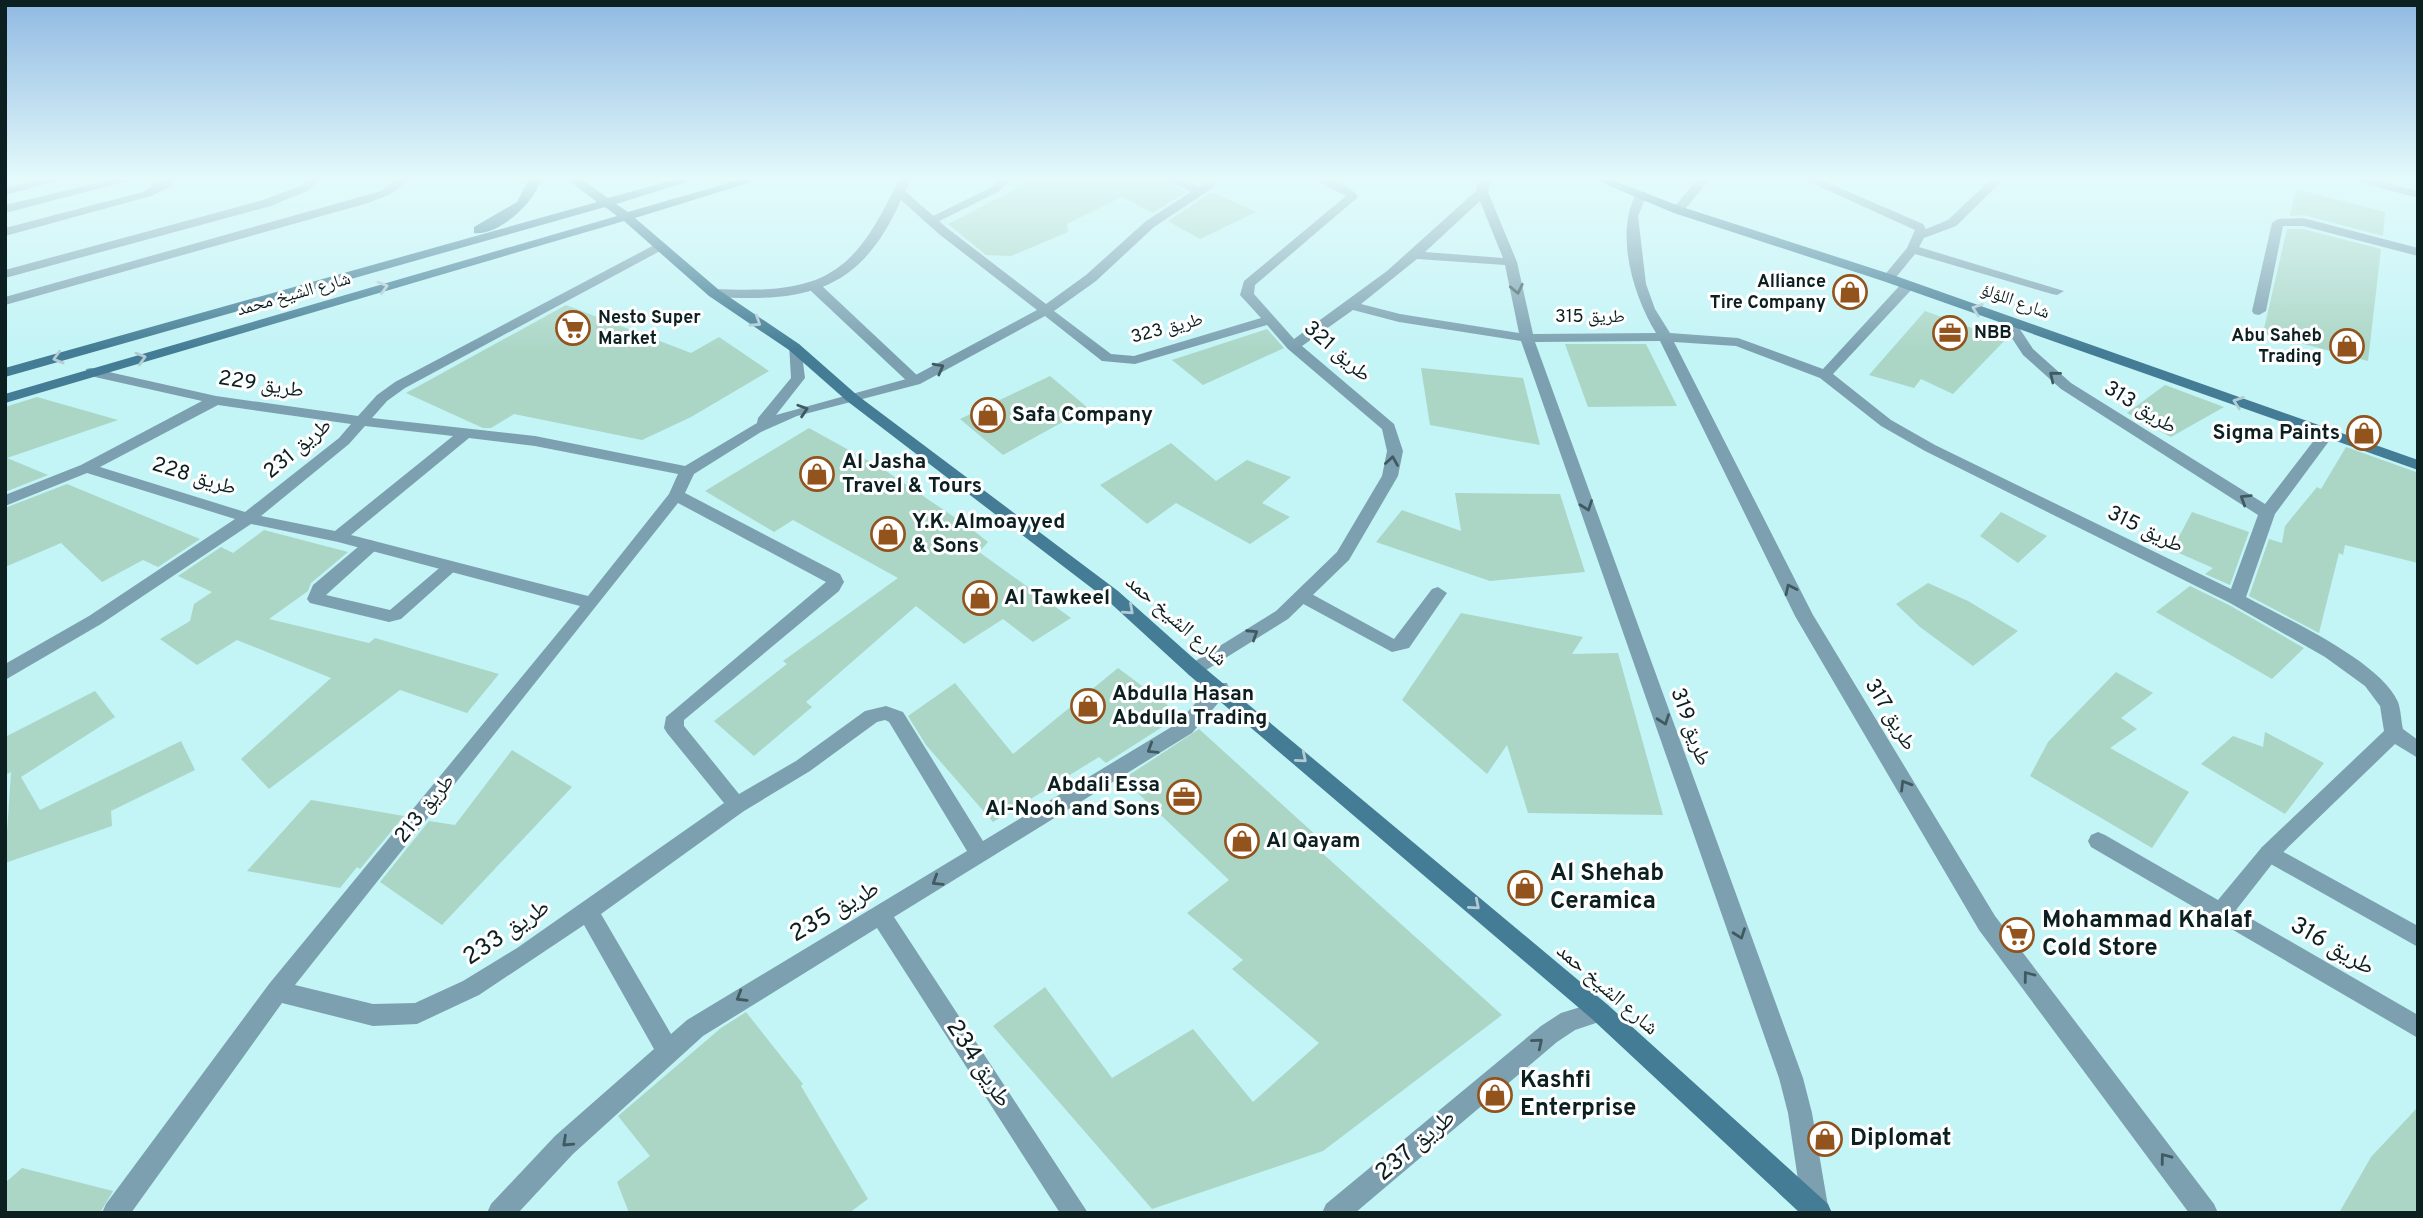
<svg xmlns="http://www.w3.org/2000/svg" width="2423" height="1218" font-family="Overpass,'Noto Naskh Arabic',sans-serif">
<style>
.building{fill:#abd6c6}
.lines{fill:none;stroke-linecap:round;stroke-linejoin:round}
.lane{fill:#7ca0b0;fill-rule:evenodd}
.street{fill:#7ca0b0;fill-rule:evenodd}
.secondary{fill:#437c94;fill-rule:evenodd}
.oneway{stroke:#b4cbd4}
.oneway2{stroke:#3f5a61}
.labels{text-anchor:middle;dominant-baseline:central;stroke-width:6;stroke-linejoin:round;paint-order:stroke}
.far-poi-label{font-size:18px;font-weight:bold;fill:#0d2021;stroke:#fff;text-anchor:end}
.far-street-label{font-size:18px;fill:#0d2021;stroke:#fff}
.street-label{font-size:21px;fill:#0d2021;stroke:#fff}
.poi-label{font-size:21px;font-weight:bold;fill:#0d2021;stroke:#fff;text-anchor:start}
.near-poi-label{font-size:24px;font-weight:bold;fill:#0d2021;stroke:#fff;text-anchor:start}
.near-street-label{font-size:24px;fill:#0d2021;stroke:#fff}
</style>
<rect width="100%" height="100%" fill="#c3f4f6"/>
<g class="building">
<polygon points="1035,179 1163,179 1186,192 1153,213 1122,197 1067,224 1068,232 1011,256 986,255 948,224"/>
<polygon points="2296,189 2385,212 2383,236 2304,215 2290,216"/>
<polygon points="1212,192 1256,212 1200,239 1168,221"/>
<polygon points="2287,229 2303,229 2381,249 2368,361 2263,333"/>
<polygon points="566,305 691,353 719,337 769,371 691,417 642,440 514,414 491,428 483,428 406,393"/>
<polygon points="1925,311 2005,340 1953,394 1921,379 1914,388 1869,375"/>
<polygon points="1267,329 1284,348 1203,385 1172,360"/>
<polygon points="1565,344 1646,344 1677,406 1588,407"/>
<polygon points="1421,368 1523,378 1540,445 1430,425"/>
<polygon points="1050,376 1088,408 1003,455 960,419"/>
<polygon points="2165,385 2224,407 2171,437 2127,413"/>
<polygon points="37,397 118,420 7,458 48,475 5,492 5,407"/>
<polygon points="809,428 883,469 969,527 988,542 979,552 1071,618 1033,642 1003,619 964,644 916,606 806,702 812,707 754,756 714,721 787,664 783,661 898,578 793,520 774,532 705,491"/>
<polygon points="1171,443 1216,481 1247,460 1291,477 1262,503 1290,517 1250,544 1176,503 1147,524 1100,485"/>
<polygon points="2346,447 2416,472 2418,563 2345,545 2343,555 2339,553 2319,633 2249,596 2269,539 2282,543 2285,526 2317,487 2321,489"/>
<polygon points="67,484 200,539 158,567 143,560 102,582 61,543 5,567 5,508"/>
<polygon points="1455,493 1560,494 1585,572 1490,581 1376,542 1402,510 1461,531"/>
<polygon points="2001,512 2047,536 2018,563 1980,536"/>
<polygon points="2192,512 2249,532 2230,585 2205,574 2213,568 2172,550"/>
<polygon points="264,530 348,552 311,583 308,591 269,619 369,643 375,638 499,674 467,713 400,690 269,789 241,759 331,678 237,640 197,665 160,639 190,621 194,604 212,592 178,576 221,547 233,553"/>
<polygon points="1928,583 1968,601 2018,631 1973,666 1920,627 1896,604"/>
<polygon points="2190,586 2229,605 2304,648 2272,679 2156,612"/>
<polygon points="1461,613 1583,637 1572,654 1618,653 1663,815 1528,813 1507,745 1487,774 1402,700"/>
<polygon points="1118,668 1181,715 1106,763 1099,757 993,822 926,745 908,716 955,683 1013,754"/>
<polygon points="2116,672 2153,693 2121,718 2137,729 2110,748 2189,792 2152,848 2030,776 2048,742"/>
<polygon points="95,691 115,717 21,777 40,810 181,741 195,770 111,811 112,826 5,863 11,772 5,775 5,737"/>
<polygon points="1199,729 1328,846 1321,852 1502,1015 1323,1151 1152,1209 993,1026 1045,987 1112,1078 1193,1029 1253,1102 1319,1043 1232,969 1243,960 1187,913 1229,880 1123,779"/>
<polygon points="2265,732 2324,763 2285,814 2201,764 2233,736 2263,747"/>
<polygon points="512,750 572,787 442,925 380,882 429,821 455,825"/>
<polygon points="311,800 404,816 360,869 357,867 340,888 247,871"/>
<polygon points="746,1012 803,1084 801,1086 868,1199 849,1213 629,1213 617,1182 650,1156 618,1116 721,1028"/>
<polygon points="2418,1107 2418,1213 2339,1213 2371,1157"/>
<polygon points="22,1168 113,1191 100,1213 5,1213 5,1183"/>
</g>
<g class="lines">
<g class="lane">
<polygon points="44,179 65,179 5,195 5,188"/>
<polygon points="114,179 135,179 5,213 5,205"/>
<polygon points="164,179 176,179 170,187 151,196 5,236 5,228 143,192"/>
<polygon points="308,179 321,179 309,190 271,206 5,278 5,270 263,200 301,186"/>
<polygon points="397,179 411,179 389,195 368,203 5,305 5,297 360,197 381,191"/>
<polygon points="994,179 1006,179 1008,183 998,192 935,223 925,220 990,188 996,182"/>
<polygon points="1803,179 1819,179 1923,224 1926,229 1948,220 1991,179 2004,179 1956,226 1924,238 1919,247 2064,291 2057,295 2052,294 1915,254 1893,281 1883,281 1882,278 1907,248 1915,230"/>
<polygon points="2348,179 2368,179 2418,191 2418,198"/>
<polygon points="2303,218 2418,248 2418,256 2303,226 2283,226 2266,311 2259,315 2254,314 2252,311 2272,223 2278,219"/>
<polygon points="816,284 821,285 920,378 920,384 910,384 811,291 811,285"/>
<polygon points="371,540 379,545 377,549 326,595 390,610 444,564 456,564 458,568 401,619 389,622 310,603 307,599 313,585 365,541"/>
<polygon points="1438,587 1447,593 1409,648 1392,652 1296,600 1293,596 1302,590 1308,592 1394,639 1432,589"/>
<polygon points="2269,844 2418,926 2418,947 2262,859 2259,853 2262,847"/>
<polygon points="1600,1001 1608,1005 1612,1012 1608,1019 1575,1030 1557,1042 1355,1213 1322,1213 1326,1204 1541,1026 1561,1013"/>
</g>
<g class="street">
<path d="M899 179H911L905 191 947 228 1046 304 1086 275 1146 221 1191 192 1165 179H1181L1199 187 1206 183H1214V187L1154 227 1096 281 1054 311 1111 354 1134 356 1261 318 1240 295 1244 281 1346 196 1314 179C1329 179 1350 183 1358 197L1255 285 1254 294 1294 339 1387 271 1476 191 1479 179H1491L1488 192 1517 262 1533 334 1656 333C1633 295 1614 233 1637 192H1645L1647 195 1638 216 1646 284 1655 309 1670 333 1738 338 1823 369 1903 282H1913V288L1833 374 1891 420 1935 445 2231 589 2258 515 2061 389 2023 355 2000 320 2002 317H2012L2033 349 2071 383 2265 504 2322 430H2332L2335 433 2275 514 2246 597C2286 619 2379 660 2398 702 2401 710 2401 721 2403 729L2418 740V758L2395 744 2276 859 2236 910 2418 1015V1038L2091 847 2088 841 2091 835 2098 832 2105 835 2218 900 2262 847 2384 731 2380 706 2365 686 2325 657 2230 603 1925 451 1881 426 1820 378 1736 346 1674 342 1813 615 1995 916 2214 1204 2218 1213H2189L1979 930 1795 616 1660 341 1535 342 1803 1078 1812 1113 1829 1212 1803 1213 1788 1113 1779 1078 1521 341 1399 322 1353 310 1302 346 1394 424 1403 451 1398 476 1349 560 1288 619 1195 677 1189 675 1186 670 1189 665 1276 611 1337 552 1382 476 1387 451 1382 429 1288 349 1267 325 1135 364 1102 361 1045 316 920 384 797 416 761 432 694 474 685 493 840 574 844 582 839 591 684 720V726L739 794 796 761 865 711 886 706 903 712 983 841 1178 723 1213 683H1227L1229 688 1227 693 1192 733 894 917 1088 1213H1060L877 928 703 1036 573 1154 518 1213H487L491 1204 555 1136 654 1049 584 925 479 995 417 1024 373 1026 282 1003 131 1213H102L106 1204 269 984 580 606 338 542 251 524 101 624 5 680V664L89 616 235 519 87 473 5 506V495L81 465 202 401 86 375V369L91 368 216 396 358 416 377 395 395 382 658 243 662 244V250L405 388 387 401 372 418 535 436 685 466 757 423 758 418 791 378 789 344H799L801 347 805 378 776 415 910 378 1037 310 939 234 901 200C860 292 808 302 714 297L707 293 714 289C822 294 853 278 899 179ZM1480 201 1503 258 1425 252ZM1417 259 1505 265 1519 333 1400 314 1361 304ZM218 405 351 424 339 438 245 512 100 467ZM365 426 453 436 335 531 261 516 349 444ZM469 438 535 446 678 474 669 494 588 596 351 535ZM678 503 826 582 666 717 664 728 667 733 724 803 517 948 463 981 415 1003 373 1004 295 985ZM885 720 889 722 967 851 687 1020 671 1034 601 914 744 811 810 771 877 722Z"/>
<polygon points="1698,179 1710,179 1682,213 1674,213 1674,207"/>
</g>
<g class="secondary">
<path d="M529 179H541C535 202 499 236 474 233V227L517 202Z"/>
<polygon points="567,179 581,179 608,198 677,179 696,179 616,204 628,212 742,179 761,179 635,218 719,290 799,344 857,395 1118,591 1201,665 1608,1005 1828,1204 1832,1213 1800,1213 1592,1019 1189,675 1106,599 847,401 789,350 709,296 624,221 5,403 5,394 617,216 605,207 5,377 5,368 597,202"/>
<polygon points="1593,179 1609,179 1682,207 1893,275 2418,460 2418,470 1883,281 1674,213"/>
</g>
</g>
<defs><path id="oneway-chevron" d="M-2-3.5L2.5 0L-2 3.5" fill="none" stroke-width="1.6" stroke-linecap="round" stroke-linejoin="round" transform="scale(1.75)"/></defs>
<g class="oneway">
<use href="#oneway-chevron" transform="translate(383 287) rotate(-16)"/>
<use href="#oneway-chevron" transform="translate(1977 309) rotate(-160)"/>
<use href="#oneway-chevron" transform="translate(756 322) rotate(33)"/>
<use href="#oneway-chevron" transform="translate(58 358) rotate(164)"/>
<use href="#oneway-chevron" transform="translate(141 358) rotate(-16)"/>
<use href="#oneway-chevron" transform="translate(2238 402) rotate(-161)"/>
<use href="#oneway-chevron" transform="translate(1129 610) rotate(42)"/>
<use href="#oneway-chevron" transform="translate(1302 758) rotate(40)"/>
<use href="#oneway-chevron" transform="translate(1475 905) rotate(40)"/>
</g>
<g class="oneway2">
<use href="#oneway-chevron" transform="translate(1517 289) rotate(78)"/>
<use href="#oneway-chevron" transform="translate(939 368) rotate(-28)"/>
<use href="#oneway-chevron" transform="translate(2054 376) rotate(-141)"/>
<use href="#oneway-chevron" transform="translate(803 410) rotate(-18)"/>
<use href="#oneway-chevron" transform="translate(1392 461) rotate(-81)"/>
<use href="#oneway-chevron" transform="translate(2245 499) rotate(-148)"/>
<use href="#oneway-chevron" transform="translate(1587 506) rotate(70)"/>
<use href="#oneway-chevron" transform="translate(1790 589) rotate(-116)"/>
<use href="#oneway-chevron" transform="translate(1253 634) rotate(-33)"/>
<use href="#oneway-chevron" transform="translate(1664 720) rotate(70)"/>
<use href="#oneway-chevron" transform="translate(1152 749) rotate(148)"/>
<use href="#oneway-chevron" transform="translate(1905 785) rotate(-121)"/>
<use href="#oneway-chevron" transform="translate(937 881) rotate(148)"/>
<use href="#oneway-chevron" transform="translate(1740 934) rotate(70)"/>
<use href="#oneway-chevron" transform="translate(2028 976) rotate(-127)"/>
<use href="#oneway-chevron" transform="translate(741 997) rotate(149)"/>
<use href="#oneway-chevron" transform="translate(1538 1043) rotate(-40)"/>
<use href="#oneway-chevron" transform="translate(567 1142) rotate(137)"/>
<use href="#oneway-chevron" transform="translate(2165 1158) rotate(-127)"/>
</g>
<linearGradient id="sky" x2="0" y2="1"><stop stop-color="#90b9e2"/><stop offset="0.51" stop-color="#e4fafb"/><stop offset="1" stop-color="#e4fafb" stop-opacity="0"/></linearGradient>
<rect width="2423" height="350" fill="url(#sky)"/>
<defs>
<g id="shop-ring" transform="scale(1.75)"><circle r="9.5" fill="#fff" stroke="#93531c" stroke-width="1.5"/><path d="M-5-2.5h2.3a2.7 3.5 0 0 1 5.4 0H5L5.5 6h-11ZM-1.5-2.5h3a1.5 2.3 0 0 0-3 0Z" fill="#93531c"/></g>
<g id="supermarket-ring" transform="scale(1.75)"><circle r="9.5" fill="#fff" stroke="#93531c" stroke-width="1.5"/><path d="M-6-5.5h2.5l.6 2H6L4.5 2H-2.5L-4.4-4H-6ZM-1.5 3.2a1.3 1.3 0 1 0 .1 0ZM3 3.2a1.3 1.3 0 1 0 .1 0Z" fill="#93531c"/></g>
<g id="office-ring" transform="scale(1.75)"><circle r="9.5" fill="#fff" stroke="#93531c" stroke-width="1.5"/><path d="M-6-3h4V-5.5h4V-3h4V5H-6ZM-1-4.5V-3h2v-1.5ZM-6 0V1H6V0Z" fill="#93531c"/></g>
</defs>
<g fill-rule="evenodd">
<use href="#shop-ring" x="1850" y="292"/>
<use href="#supermarket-ring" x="573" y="328"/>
<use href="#office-ring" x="1950" y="333"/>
<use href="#shop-ring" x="2347" y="346"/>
<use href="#shop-ring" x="988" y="415"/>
<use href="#shop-ring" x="2364" y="433"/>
<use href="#shop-ring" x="817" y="474"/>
<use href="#shop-ring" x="888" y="534"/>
<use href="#shop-ring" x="980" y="598"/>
<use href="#shop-ring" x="1088" y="706"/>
<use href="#office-ring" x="1184" y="797"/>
<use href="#shop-ring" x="1242" y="841"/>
<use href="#shop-ring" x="1525" y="888"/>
<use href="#supermarket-ring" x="2017" y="935"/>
<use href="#shop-ring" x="1495" y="1095"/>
<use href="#shop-ring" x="1825" y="1139"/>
</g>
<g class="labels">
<g class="far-poi-label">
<text x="1826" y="282">Alliance<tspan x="1826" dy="21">Tire Company</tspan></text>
<text x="598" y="318" text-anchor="start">Nesto Super<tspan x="598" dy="21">Market</tspan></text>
<text x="1974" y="333" text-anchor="start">NBB</text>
<text x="2322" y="336">Abu Saheb<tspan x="2322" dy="21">Trading</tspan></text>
</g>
<g class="far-street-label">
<text transform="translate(294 295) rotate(-16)">شارع الشيخ محمد</text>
<text transform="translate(2015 302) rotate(20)">شارع اللؤلؤ</text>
<text x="1590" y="317">طريق 315</text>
<text transform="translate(1167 329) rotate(-15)">طريق 323</text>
</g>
<g class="street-label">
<text transform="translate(1337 352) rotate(41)">طريق 321</text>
<text transform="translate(261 385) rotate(9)">طريق 229</text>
<text transform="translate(2140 408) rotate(32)">طريق 313</text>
<text transform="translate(298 449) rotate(-40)">طريق 231</text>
<text transform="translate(194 477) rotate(17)">طريق 228</text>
<text transform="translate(2145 530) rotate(26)">طريق 315</text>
<text transform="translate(1176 621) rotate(41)">شارع الشيخ حمد</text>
<text transform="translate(1890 715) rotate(59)">طريق 317</text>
<text transform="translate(1690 727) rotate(70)">طريق 319</text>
<text transform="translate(425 809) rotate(-51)">طريق 213</text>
<text transform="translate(1607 990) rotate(41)">شارع الشيخ حمد</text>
</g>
<g class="poi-label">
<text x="1012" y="415">Safa Company</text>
<text x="2340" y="433" text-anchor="end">Sigma Paints</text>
<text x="842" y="462">Al Jasha<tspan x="842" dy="24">Travel &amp; Tours</tspan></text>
<text x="912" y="522">Y.K. Almoayyed<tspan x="912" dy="24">&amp; Sons</tspan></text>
<text x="1004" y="598">Al Tawkeel</text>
<text x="1112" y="694">Abdulla Hasan<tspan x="1112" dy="24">Abdulla Trading</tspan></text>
<text x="1160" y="785" text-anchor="end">Abdali Essa<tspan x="1160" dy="24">Al-Nooh and Sons</tspan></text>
<text x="1266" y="841">Al Qayam</text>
</g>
<g class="near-poi-label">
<text x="1550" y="874">Al Shehab<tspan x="1550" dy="28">Ceramica</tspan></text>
<text x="2042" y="921">Mohammad Khalaf<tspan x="2042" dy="28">Cold Store</tspan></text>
<text x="1520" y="1081">Kashfi<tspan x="1520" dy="28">Enterprise</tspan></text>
<text x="1850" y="1139">Diplomat</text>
</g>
<g class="near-street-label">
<text transform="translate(835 912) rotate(-30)">طريق 235</text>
<text transform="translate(507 933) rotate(-34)">طريق 233</text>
<text transform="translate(2332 947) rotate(30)">طريق 316</text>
<text transform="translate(978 1064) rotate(57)">طريق 234</text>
<text transform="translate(1416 1146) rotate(-40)">طريق 237</text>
</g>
</g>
<rect width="2423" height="1218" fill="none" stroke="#0d2021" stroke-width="14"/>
</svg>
